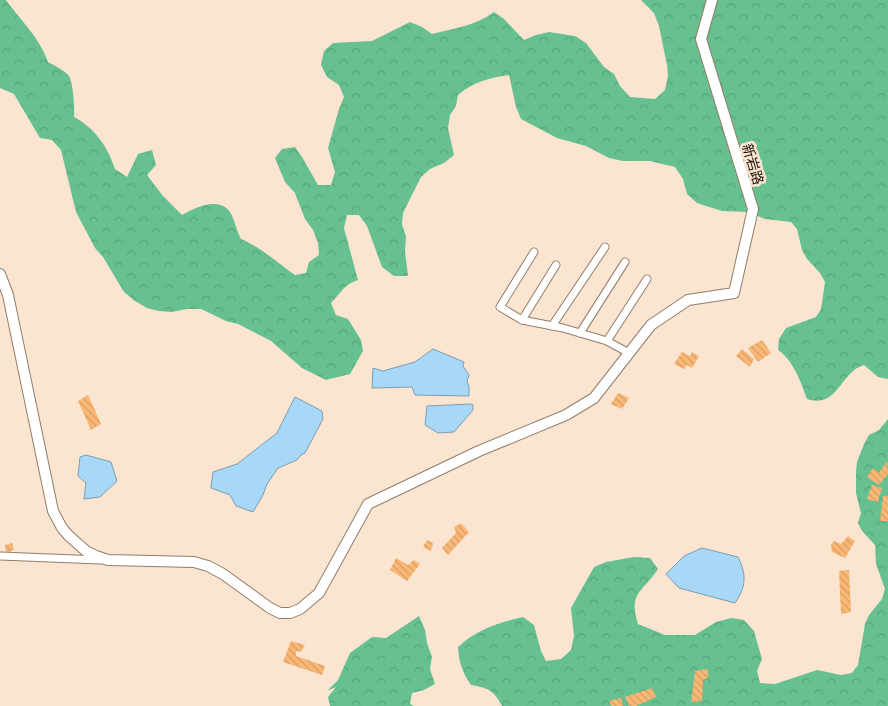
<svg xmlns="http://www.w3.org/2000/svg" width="888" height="706" font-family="'PT Sans Narrow','Noto Sans SC',sans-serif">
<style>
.forest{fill:url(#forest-crowns)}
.water{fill:#a7d8f8;stroke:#7c9cb0}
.building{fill:url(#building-back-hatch)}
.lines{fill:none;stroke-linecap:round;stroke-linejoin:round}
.street-casing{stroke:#917d6a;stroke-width:9}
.secondary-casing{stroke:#917d6a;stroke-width:12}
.street{stroke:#fff;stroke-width:7}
.secondary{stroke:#fff;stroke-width:10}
.labels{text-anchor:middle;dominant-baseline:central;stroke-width:5;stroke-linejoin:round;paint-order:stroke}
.street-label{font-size:14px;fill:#160f08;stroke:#fbe5d0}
</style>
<defs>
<pattern id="forest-crowns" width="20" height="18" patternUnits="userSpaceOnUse" patternTransform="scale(1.25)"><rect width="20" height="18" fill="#66c090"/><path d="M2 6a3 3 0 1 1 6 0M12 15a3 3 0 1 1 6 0" fill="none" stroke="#58a47b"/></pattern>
<pattern id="building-back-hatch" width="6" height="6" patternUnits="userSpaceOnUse" patternTransform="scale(1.25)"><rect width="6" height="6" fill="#fab876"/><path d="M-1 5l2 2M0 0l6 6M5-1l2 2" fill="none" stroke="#d69d65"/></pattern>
</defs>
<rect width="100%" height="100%" fill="#fbe5d0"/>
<g class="forest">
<path d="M0 0H6C21 21 40 38 48 62 55 66 64 70 69 76 73 83 75 108 74 117 95 128 108 147 115 169L127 177 138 154 152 150 156 165 147 175 163 196 182 215C195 208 218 196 230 212 234 218 237 232 241 239 262 248 276 262 295 275L306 273 309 262 319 255 318 243 313 230 305 219 295 193 285 182 275 158 282 149 295 147 302 157 318 185H331L335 172 328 148 339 109 344 97 339 85 327 77 321 65 324 51 333 43 372 41 410 22 422 27 432 34C455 28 475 26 494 12L504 19 524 40 536 35 549 32 575 36 586 43 604 67 614 74 620 86 630 97 655 99 665 90 668 76 667 65 659 26 654 13 641 0H888V379L878 377 864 365C840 372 838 409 807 399 801 382 793 360 778 350L779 339 786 328 816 317 821 309 825 282 820 273 807 259 802 250 797 229 791 222 765 219 747 212 722 211 697 203 687 194 683 179 675 167 650 161H623L609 158 586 146 557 138 521 119 516 107 509 75C489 78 473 82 458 95L456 106 450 115 448 128 454 155 444 163 430 169 421 177 403 213 402 224 406 237 405 251 408 276H394L382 267 367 226 359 215H347L344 228 358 280C344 284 341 293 331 303L336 315 348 319 361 340 363 351 350 374 326 380 302 368 271 341 238 324 226 321 201 309H187L172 312 159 311 147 308 135 301 124 292 103 257 95 248 76 212 61 150 52 140 40 138 14 94 0 88Z"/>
<path d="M888 419V706H502C494 690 488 688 471 685 462 672 459 662 458 647 475 630 500 622 523 617L534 625 541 651 546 661 561 659 571 650 574 636 571 608 594 567 606 562 634 557 650 558 658 569C643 592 628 592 638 624L665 635H695L716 622 731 618 744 620 754 631 762 659 757 671 760 683 775 684 817 670 841 675 852 673 858 665 865 624 869 615 882 599 885 589 876 564 875 545 862 531 858 523 861 513 856 493V472L857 462 864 444 869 435 879 430Z"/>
<polygon points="419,616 425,630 427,643 432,657 430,669 435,684 424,690 412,693 410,704 414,706 330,706 328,697 336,687 327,691 338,680 350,653 372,637 386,638"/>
</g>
<g class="water">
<polygon points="433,349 464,362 463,366 469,375 467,381 469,387 469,396 415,395 412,387 372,388 373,368 383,371 415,362"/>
<polygon points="295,397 322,411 323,419 305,453 301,455 297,460 278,468 267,484 263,495 253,512 236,506 230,495 211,488 213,472 237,464 277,433"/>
<polygon points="471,404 473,405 473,410 454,432 438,433 425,425 427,406"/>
<polygon points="86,455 111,462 117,481 100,497 84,499 86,483 78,476 80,457"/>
<path d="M702 548 738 557C747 575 746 587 735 603L679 588 666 574 684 556Z"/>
</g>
<g class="building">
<polygon points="762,340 771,353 758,362 748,348"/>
<polygon points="742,349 754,359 750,367 736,356"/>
<polygon points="682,352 690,356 692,352 699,356 692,368 687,365 684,369 674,364"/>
<polygon points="618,393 629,398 622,409 611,404"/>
<polygon points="88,395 101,424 91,430 78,401"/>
<polygon points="887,461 888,474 879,485 867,477 873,468 879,473"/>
<polygon points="872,485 882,488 878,502 867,499"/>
<polygon points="883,496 888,496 888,521 880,521"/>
<polygon points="461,523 469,532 448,555 442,548 456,533 454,527"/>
<polygon points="848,536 855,541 845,558 832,552 831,545 834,541 841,544"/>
<polygon points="427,540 433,543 431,551 423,547"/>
<polygon points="12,543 14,550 6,553 5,545"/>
<polygon points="396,558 408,565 414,560 420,564 407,581 390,570"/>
<polygon points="849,570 851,612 841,614 839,571"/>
<polygon points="291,641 305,645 301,652 296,651 296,656 325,666 322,675 283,662"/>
<polygon points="708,669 708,678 703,680 702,701 691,702 695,671"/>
<polygon points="652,688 656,697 636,706 629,706 625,697"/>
<polygon points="621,698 623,706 611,706 609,701"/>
</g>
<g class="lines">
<g class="street-casing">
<g id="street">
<polyline points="534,252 500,307 522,320 563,328 607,341 629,353"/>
<polyline points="522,320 556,265"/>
<polyline points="552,326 605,247"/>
<polyline points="580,333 625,262"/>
<polyline points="607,341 647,279"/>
<polyline points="0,556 100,560"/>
</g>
</g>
<g class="secondary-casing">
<polyline id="secondary" points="0,274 8,295 53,511 62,528 69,536 86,551 96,556 108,560 194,562 208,566 223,574 270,608 280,613 290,613 300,609 319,593 368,504 479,451 566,415 594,398 651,325 688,300 734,293 753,209 701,39 712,0"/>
</g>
<use href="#street" class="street"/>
<use href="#secondary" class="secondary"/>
</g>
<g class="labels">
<g class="street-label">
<text transform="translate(753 164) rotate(73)">新岩路</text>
</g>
</g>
</svg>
